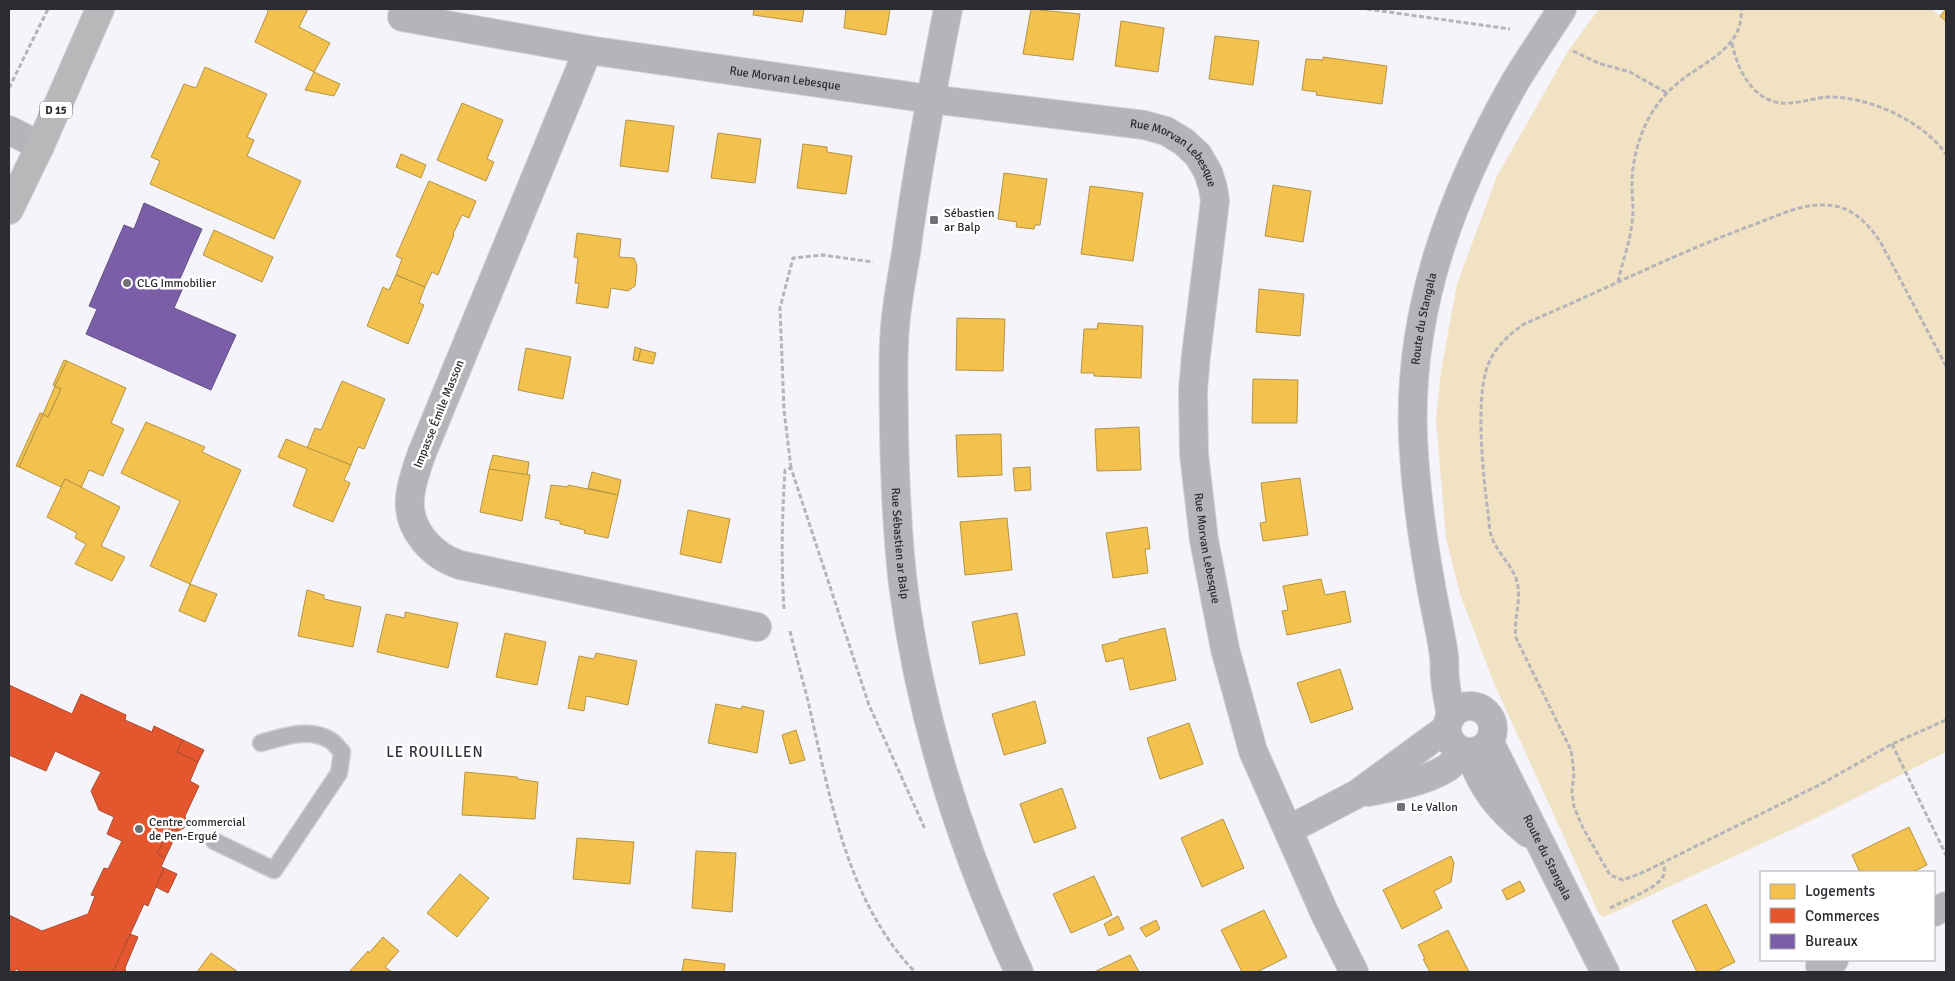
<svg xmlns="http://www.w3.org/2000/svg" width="1955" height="981" font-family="Signika,sans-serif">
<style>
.green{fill:#f1e2c4}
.homes{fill:#f2c14e;stroke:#b69445}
.shops{fill:#e4572e;stroke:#ac4a2f}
.offices{fill:#7b5ea7;stroke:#634f84}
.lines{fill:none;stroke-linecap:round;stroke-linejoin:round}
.service-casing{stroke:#d1d1d5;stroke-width:19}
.minor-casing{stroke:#d1d1d5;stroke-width:30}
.primary-casing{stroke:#d1d1d5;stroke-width:30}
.path{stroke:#b5b5b9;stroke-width:3;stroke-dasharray:5 2.5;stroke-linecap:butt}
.service{stroke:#b4b5b8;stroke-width:16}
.minor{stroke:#b4b5b8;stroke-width:28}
.primary{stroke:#b8b8bb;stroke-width:28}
.poi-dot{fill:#717277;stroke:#fff;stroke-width:2}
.labels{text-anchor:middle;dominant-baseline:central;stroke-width:5;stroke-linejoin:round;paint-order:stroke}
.shield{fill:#fff;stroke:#6b6b6f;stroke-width:1}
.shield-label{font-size:11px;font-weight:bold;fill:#2b2c31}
.street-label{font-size:12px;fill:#2b2c31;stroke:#fff}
.poi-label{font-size:12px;fill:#2b2c31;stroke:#fff;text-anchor:start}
.quarter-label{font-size:15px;letter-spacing:1px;fill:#2e2f39;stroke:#fff}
</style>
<rect width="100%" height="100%" fill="#f4f4fa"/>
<polygon class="green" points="1599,9 1931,9 1946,20 1946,752 1810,821 1604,917 1599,914 1493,681 1460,594 1446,538 1436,420 1441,371 1457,284 1497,176 1568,51"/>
<g class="homes">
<polygon points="267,9 308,9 299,27 330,43 314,72 255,42 268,12"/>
<polygon points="754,9 804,9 802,22 753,15"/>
<polygon points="846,9 890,9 886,35 844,28"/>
<polygon points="1031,9 1080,14 1073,60 1023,54"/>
<polygon points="1946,9 1946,21 1940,16"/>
<polygon points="1121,21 1164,28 1158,72 1115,66"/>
<polygon points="1215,36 1259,41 1253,85 1209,79"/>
<polygon points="1323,57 1387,66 1382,104 1316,95 1317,92 1302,90 1306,59 1323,60"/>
<polygon points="205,67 267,94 247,137 254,140 247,156 301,181 274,239 150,184 160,161 151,157 184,84 196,88"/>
<polygon points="314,72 340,84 334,96 305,90"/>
<polygon points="462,103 503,120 487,159 494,162 486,181 437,160"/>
<polygon points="626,120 674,126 668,172 620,166"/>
<polygon points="718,133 761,139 755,183 711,178"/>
<polygon points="803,144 827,147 827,152 852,156 846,194 797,188"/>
<polygon points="401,154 426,165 421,178 396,167"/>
<polygon points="1004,173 1047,179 1040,225 1035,225 1034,229 1016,227 1017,222 998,219"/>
<polygon points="429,181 476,201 469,218 462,215 453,234 454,235 438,275 432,272 425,287 396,275 402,259 396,256"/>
<polygon points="1273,185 1311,191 1303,242 1265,236"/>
<polygon points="1090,186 1143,193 1133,261 1081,254"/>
<polygon points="214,230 273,257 262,282 203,255"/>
<polygon points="577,233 621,239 619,257 634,258 637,266 635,286 628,291 611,288 608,308 576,303 579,283 575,283 578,258 574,257"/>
<polygon points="396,275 425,287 419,303 424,305 408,344 367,326 383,287 389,290"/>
<polygon points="1259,289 1304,294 1300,336 1256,332"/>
<polygon points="957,318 1005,319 1003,371 956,370"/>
<polygon points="1098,323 1143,326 1141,378 1094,376 1094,373 1081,373 1084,329 1097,329"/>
<polygon points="635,347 641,349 638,361 633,360"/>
<polygon points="526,348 571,357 563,399 518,390"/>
<polygon points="641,349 656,353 653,364 638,361"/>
<polygon points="64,360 67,361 55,386 53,385"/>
<polygon points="67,361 126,388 111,423 124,429 103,476 89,470 81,488 65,479 61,487 19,467 43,414 48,417 61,389 55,386"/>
<polygon points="1253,379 1298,380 1297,423 1252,423"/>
<polygon points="342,381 385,399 364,449 358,447 351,465 307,448 315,428 321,430"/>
<polygon points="55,386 61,389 48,417 43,414"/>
<polygon points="40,413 43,414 19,467 16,466"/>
<polygon points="146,422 205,447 202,452 241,470 190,584 150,566 180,501 121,473"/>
<polygon points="1139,427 1141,470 1097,471 1095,429"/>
<polygon points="1001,434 1002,475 958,477 956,435"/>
<polygon points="286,439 351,465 344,480 350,483 333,522 293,506 307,469 278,457"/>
<polygon points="493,455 529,462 527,476 489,469"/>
<polygon points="1030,467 1031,490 1015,491 1013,468"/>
<polygon points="489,469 530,475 522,521 480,512"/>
<polygon points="592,472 621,480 618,495 588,488"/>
<polygon points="1300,478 1308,535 1263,541 1260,523 1266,522 1261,483"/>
<polygon points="65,479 120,507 101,546 125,557 112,581 75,564 86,544 75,538 77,533 47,517"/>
<polygon points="551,485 568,487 568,485 618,495 608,538 584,533 585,530 560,524 560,521 545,518"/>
<polygon points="688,510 730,519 721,563 680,554"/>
<polygon points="1007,518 1012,570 965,575 960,522"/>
<polygon points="1147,527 1150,549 1145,549 1148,573 1113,578 1106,533"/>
<polygon points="1321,579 1325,595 1345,591 1351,622 1287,635 1282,611 1288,610 1283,586"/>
<polygon points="190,584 217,594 205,622 179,611"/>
<polygon points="307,590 324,595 324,599 361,607 353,647 298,636"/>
<polygon points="405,612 458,623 448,668 377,652 386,614 405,618"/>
<polygon points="1017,613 1025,655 980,664 972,622"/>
<polygon points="1165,628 1176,680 1130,690 1123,658 1106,662 1102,645 1119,641 1119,639"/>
<polygon points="505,633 546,642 537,685 496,677"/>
<polygon points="596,653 637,661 628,705 586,696 584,711 568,708 579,656 594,659"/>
<polygon points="1340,669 1353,709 1311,723 1297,683"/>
<polygon points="1035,701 1046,743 1004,755 992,714"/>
<polygon points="716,704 741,709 742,706 764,711 757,753 708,743"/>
<polygon points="1189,723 1203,764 1160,779 1147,738"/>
<polygon points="796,730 805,760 790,764 782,735"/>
<polygon points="465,772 517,777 518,779 538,782 535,819 462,815"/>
<polygon points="1062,788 1076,828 1034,843 1020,804"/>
<polygon points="1223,819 1244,868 1202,887 1181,838"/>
<polygon points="1909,827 1927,865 1913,872 1860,872 1852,855"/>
<polygon points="577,838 634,842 630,884 573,879"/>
<polygon points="696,851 736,853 732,912 692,908"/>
<polygon points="1451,856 1454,863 1451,882 1434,891 1442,908 1402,929 1383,890"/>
<polygon points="460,874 489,898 457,937 427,913"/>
<polygon points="1094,876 1112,915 1071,933 1053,894"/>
<polygon points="1520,881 1525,891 1507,900 1502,890"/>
<polygon points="1706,904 1735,962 1715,972 1697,972 1672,921"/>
<polygon points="1264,910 1287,957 1257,972 1242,972 1221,930"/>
<polygon points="1118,916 1124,929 1109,936 1104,924"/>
<polygon points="1156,920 1160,929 1146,937 1140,928"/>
<polygon points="1448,930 1469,972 1430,972 1423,959 1425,959 1418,945"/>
<polygon points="383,937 399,951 385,967 392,972 349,972 368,951 369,953"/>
<polygon points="211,953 238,972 197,972"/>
<polygon points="1130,955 1139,972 1094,972"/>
<polygon points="684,959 725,964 724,972 682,972"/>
</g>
<g class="shops">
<polygon points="9,685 72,714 81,694 126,715 125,720 152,732 154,726 183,740 177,752 198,762 190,781 199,786 185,816 186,821 184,828 178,831 170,827 157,854 165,858 161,867 164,868 148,906 144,904 113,972 22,972 16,969 14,972 9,971 9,915 42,931 88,914 95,896 91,895 104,868 108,869 122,841 107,834 114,817 99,810 91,791 101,772 55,751 46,771 9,755"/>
<polygon points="183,740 204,750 198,762 177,752"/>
<polygon points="170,827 178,831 165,858 157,854"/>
<polygon points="164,868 177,874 168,893 156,887"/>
<polygon points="130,934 138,937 125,968 126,972 113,972"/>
</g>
<polygon class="offices" points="144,203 202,229 179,281 185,283 174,308 236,335 211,390 86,334 97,309 89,306 124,225 134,229"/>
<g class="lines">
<g class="service-casing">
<path id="service" d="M214 841 274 870 339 773 342 752C338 748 335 743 330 740 309 727 282 737 261 743"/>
</g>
<g class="minor-casing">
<g id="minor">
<path id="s1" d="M948 9C932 90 917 171 906 253 902 277 897 302 895 327 892 361 894 396 894 431 895 482 897 533 903 584 920 719 962 849 1019 972"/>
<path id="s2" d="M402 17 588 50 930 99 1144 125 1166 131 1184 142 1198 155 1208 172 1213 188 1215 201 1196 355 1193 390 1194 454 1204 540 1225 649 1253 751 1325 914 1354 972"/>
<path d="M588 50 422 453C417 467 411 483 410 498 407 529 432 556 460 565L757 627"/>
<polyline points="9,130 40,146"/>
<circle cx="1470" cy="729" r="23"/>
<path id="s3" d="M1451 716C1449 704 1446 691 1445 679 1444 671 1445 664 1444 656 1441 633 1435 609 1431 586 1422 536 1415 486 1413 436 1408 308 1453 191 1515 82 1530 57 1547 33 1562 9"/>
<path id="s4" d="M1490 743 1605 972"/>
<path d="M1470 753C1482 789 1499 809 1528 833"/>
<path d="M1368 792C1394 787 1424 782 1447 768 1453 764 1458 757 1463 752"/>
<polyline points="1288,830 1357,794 1447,728"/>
<polyline points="1934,912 1946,906"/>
<polyline points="1823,972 1820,966 1834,960"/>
</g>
</g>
<g class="primary-casing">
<polyline id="primary" points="9,210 40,146 100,9"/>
</g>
<g class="path">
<polyline points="1367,9 1510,29"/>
<path d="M1732 43C1738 73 1756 106 1790 103 1803 102 1816 98 1828 97 1868 96 1923 121 1946 154"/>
<polyline points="1573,51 1598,63 1630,72 1667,93"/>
<polyline points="9,88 48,9"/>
<path d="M1618 282C1622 262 1630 243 1632 223 1634 210 1632 197 1632 184 1632 158 1641 127 1657 105 1664 95 1674 86 1684 78 1709 60 1744 45 1741 9"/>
<path d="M1946 366 1881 243C1867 222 1851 205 1824 205 1801 204 1779 215 1758 223 1678 252 1602 291 1524 324 1507 336 1492 350 1486 371 1476 405 1483 476 1488 512 1489 519 1489 528 1491 535 1496 552 1512 564 1517 582 1522 600 1513 620 1516 638L1571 750 1574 773 1572 792 1574 807 1583 828 1610 875 1623 880 1644 872 1823 783 1892 744 1946 720"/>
<polyline points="791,468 784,410 780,308 793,258 822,255 873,262"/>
<path d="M784 609C781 562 782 517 785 470L791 468 869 705 925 829"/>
<path d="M790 631C797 661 806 690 812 719 832 807 850 905 915 972"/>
<polyline points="1892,744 1946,855"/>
<path d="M1610 908C1623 901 1654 890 1662 878 1665 874 1665 868 1663 863"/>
</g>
<use href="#service" class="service"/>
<use href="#minor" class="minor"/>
<use href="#primary" class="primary"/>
</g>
<g class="poi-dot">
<rect x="929" y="215" width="10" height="10" rx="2.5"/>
<circle cx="127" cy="283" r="5"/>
<rect x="1396" y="802" width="10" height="10" rx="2.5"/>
<circle cx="139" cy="829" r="5"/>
</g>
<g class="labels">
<rect class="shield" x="40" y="101.5" width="32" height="17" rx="4"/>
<g class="shield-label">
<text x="56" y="110">D 15</text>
</g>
<g class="street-label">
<text stroke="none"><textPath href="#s2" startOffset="388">Rue Morvan Lebesque</textPath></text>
<text stroke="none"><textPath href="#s2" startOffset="792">Rue Morvan Lebesque</textPath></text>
<text stroke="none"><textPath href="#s3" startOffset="401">Route du Stangala</textPath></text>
<text transform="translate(439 414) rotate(-68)">Impasse Émile Masson</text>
<text stroke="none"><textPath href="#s1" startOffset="539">Rue Sébastien ar Balp</textPath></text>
<text stroke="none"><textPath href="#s2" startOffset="1212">Rue Morvan Lebesque</textPath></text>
<text stroke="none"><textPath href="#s4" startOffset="128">Route du Stangala</textPath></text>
</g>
<g class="poi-label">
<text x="944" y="213">Sébastien<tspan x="944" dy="14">ar Balp</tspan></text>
<text x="137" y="283">CLG Immobilier</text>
<text x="1411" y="807">Le Vallon</text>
<text x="149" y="822">Centre commercial<tspan x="149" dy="14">de Pen-Ergué</tspan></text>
</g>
<g class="quarter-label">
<text x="435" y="752">LE ROUILLEN</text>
</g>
</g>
<rect width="1955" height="981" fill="none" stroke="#2b2c31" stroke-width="20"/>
<rect x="1760" y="871" width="175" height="90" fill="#ffffff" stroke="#aaabad"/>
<rect x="1770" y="884" width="25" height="15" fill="#f2c14e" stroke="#aaabad"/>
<text x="1805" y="896" font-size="15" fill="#2b2c31">Logements</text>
<rect x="1770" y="908" width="25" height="15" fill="#e4572e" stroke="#aaabad"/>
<text x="1805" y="921" font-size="15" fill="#2b2c31">Commerces</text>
<rect x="1770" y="934" width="25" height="15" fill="#7b5ea7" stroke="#aaabad"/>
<text x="1805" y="946" font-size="15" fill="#2b2c31">Bureaux</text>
</svg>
